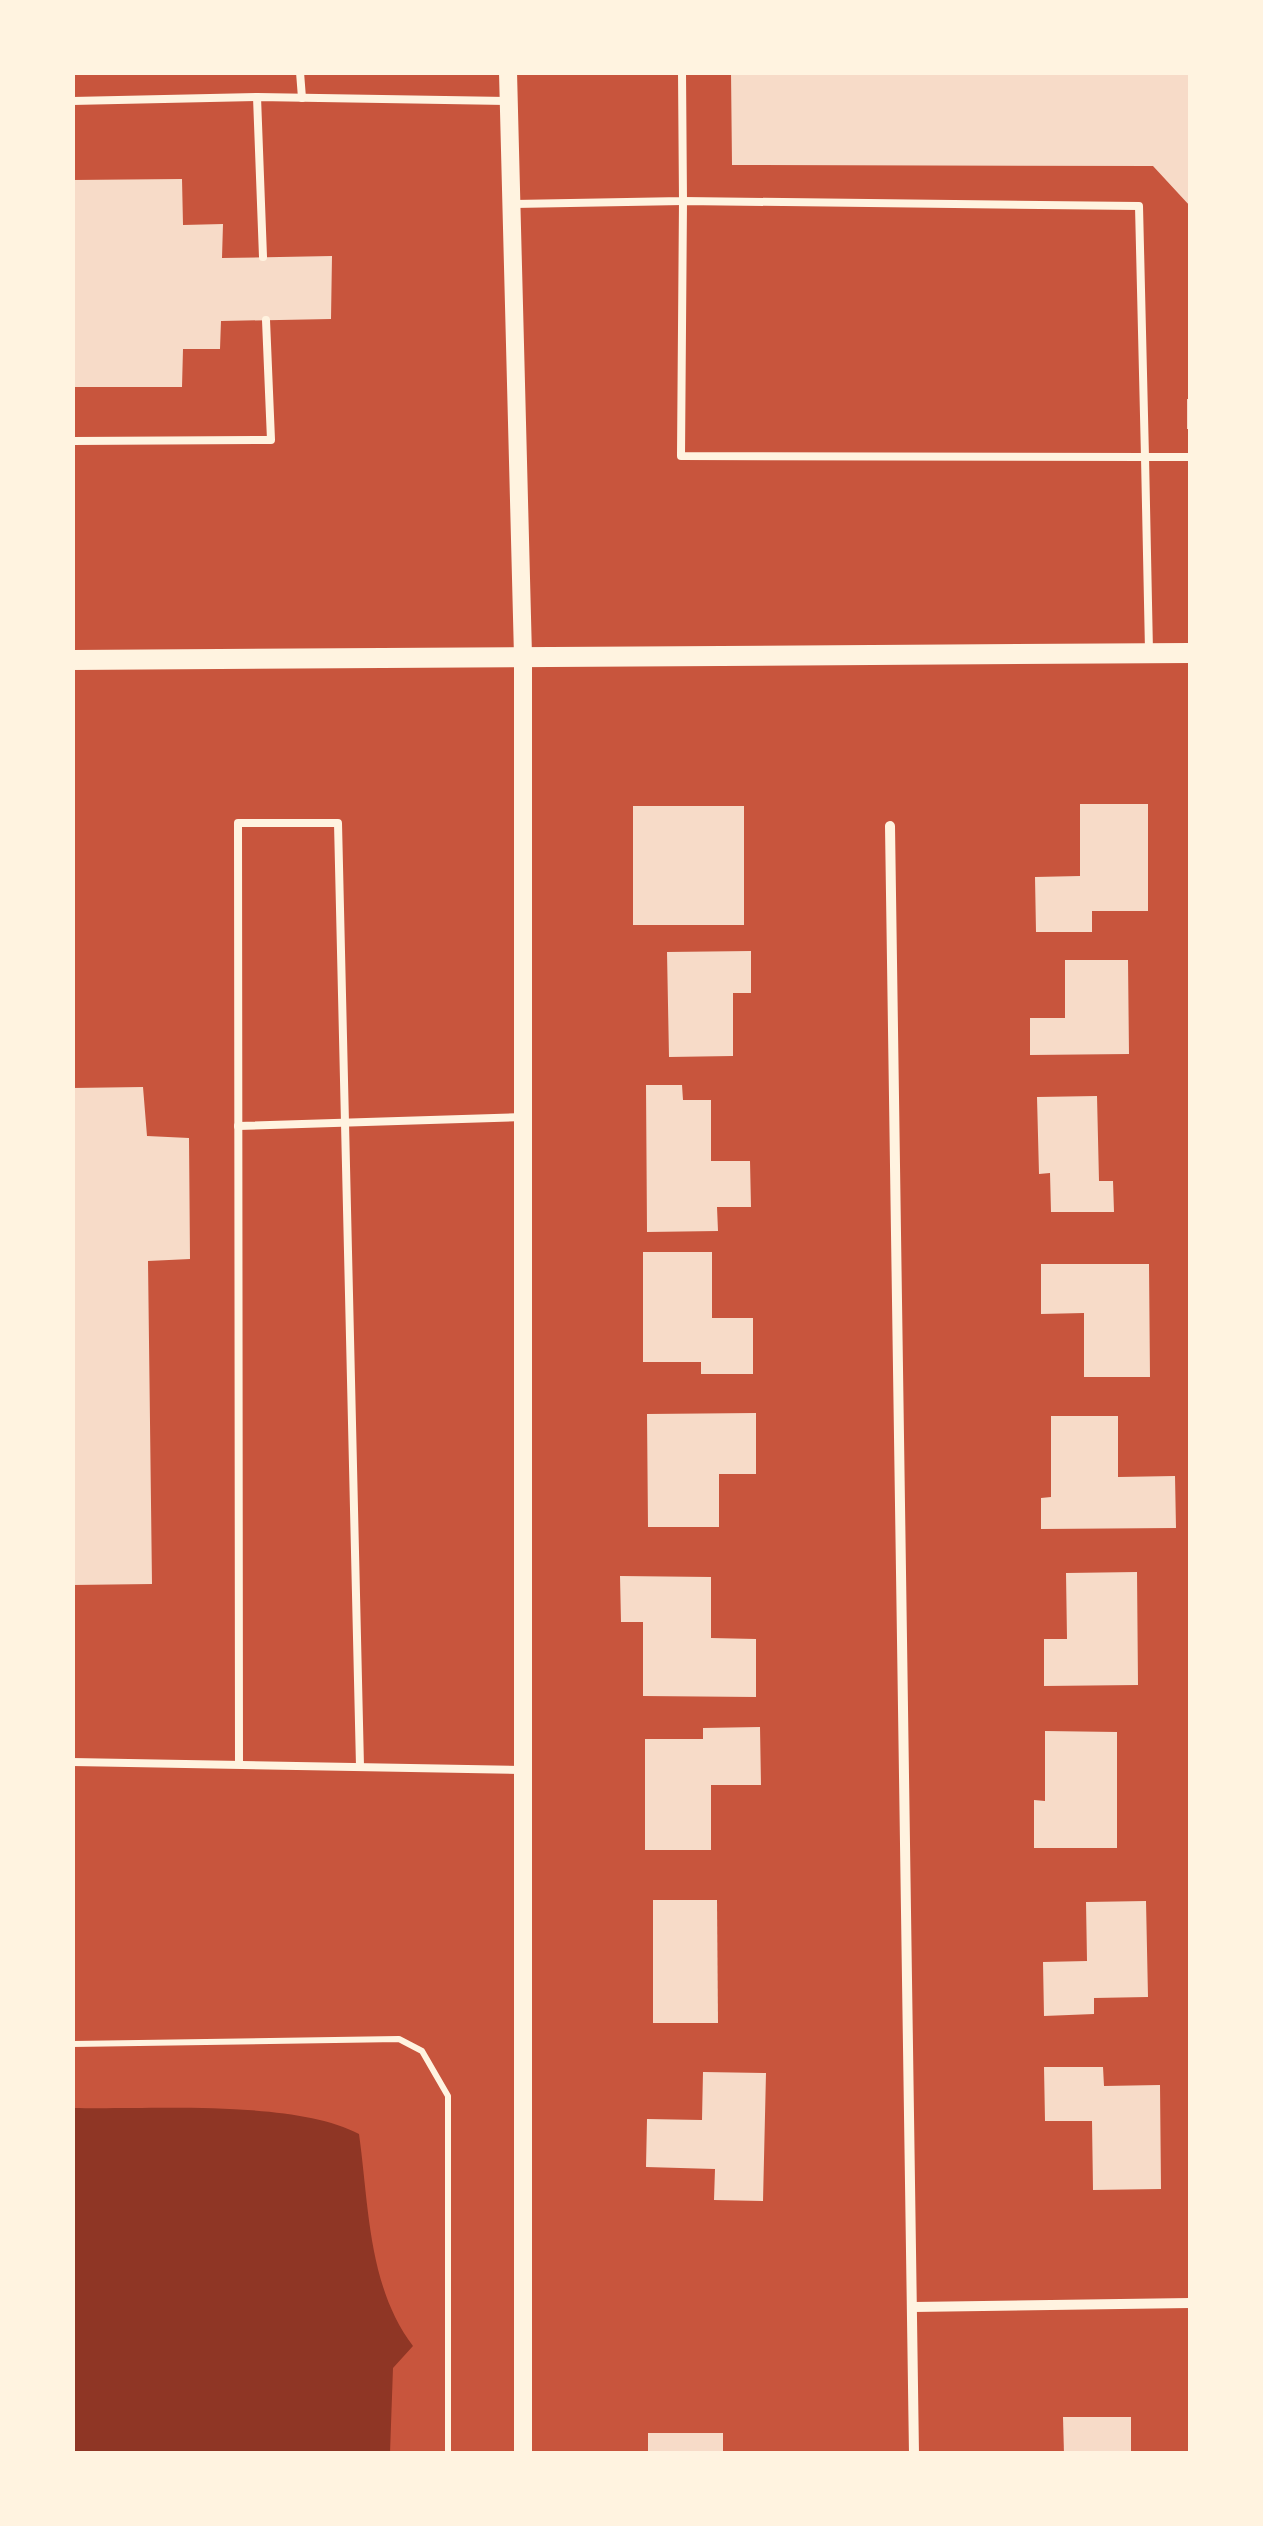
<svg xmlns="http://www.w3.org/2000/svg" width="1263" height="2526" font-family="'PT Sans',sans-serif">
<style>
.water{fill:#8f3625}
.building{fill:#f7dbc8}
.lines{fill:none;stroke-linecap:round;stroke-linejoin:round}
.path{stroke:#fff3e0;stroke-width:6}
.service{stroke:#fff3e0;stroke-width:8}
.minor{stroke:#fff3e0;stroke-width:10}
.tertiary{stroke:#fff3e0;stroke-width:18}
.secondary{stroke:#fff3e0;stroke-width:20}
</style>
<rect width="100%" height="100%" fill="#c8553d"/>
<path class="water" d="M73 2108C151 2110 293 2099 359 2134 369 2206 368 2287 413 2346L393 2368 390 2453H73Z"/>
<g class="building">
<polygon points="731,72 1190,72 1190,206 1153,166 732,165"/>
<polygon points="182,179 183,225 223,224 222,258 332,256 331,319 221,321 220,349 183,349 182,387 72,387 72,180"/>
<rect x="1187" y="399" width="3" height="30"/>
<polygon points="1080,804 1148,804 1148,911 1092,911 1092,932 1036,932 1035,877 1080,876"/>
<rect x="633" y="806" width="111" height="119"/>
<polygon points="751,951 751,993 733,993 733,1056 669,1057 667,952"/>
<polygon points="1065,960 1128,960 1129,1054 1030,1055 1030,1018 1065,1018"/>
<polygon points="646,1085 682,1085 683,1100 711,1100 711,1161 750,1161 751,1207 717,1207 718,1231 647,1232"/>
<polygon points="143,1087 147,1136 189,1138 190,1259 148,1261 152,1584 72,1585 72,1088"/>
<polygon points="1097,1096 1099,1181 1113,1181 1114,1212 1051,1212 1050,1173 1039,1174 1037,1097"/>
<polygon points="643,1252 712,1252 712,1318 753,1318 753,1374 701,1374 701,1362 643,1362"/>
<polygon points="1041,1264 1149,1264 1150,1377 1084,1377 1084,1313 1041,1314"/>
<polygon points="756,1413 756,1474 719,1474 719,1527 648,1527 647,1414"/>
<polygon points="1051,1416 1118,1416 1118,1477 1175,1476 1176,1528 1041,1529 1041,1498 1051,1497"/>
<polygon points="1137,1572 1138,1685 1044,1686 1044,1639 1067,1639 1066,1573"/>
<polygon points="620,1576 711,1577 711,1638 756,1639 756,1697 643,1696 643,1622 621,1622"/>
<polygon points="760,1727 761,1785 711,1785 711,1850 645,1850 645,1739 703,1739 703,1728"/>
<polygon points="1045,1731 1117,1732 1117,1848 1034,1848 1034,1800 1045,1801"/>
<polygon points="653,1900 717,1900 718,2023 653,2023"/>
<polygon points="1146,1901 1148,1997 1094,1998 1094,2014 1044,2016 1043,1962 1087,1961 1086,1902"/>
<polygon points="1044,2067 1103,2067 1104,2086 1160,2085 1161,2189 1093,2190 1092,2121 1045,2121"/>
<polygon points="703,2072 766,2073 763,2201 714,2200 715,2169 646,2167 647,2119 702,2120"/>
<polygon points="1063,2417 1131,2417 1131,2454 1064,2454"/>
<rect x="648" y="2433" width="75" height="21"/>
</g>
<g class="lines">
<polyline class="path" points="72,2044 399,2039 422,2051 448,2096 448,2454"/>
<g class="service">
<polyline points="300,72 302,98"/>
<polyline points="72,101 257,97"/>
<polyline points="514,204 683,201 682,72"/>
<polyline points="263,257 257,97 507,101"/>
<polyline points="72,441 271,440 266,320"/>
<polyline points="1149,651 1145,457 681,456 683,201 1139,206 1145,457 1190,457"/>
<polyline points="238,1126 524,1117"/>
<polyline points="72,1762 521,1770"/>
<polyline points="239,1764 238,823 338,823 360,1766"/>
</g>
<g class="minor">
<polyline points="890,826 914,2454"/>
<polyline points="913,2307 1190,2303"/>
</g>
<polyline class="tertiary" points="508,72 523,656 523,2454"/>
<polyline class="secondary" points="72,660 1190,653"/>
</g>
<rect width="1263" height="2526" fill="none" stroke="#fff3e0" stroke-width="150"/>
</svg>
